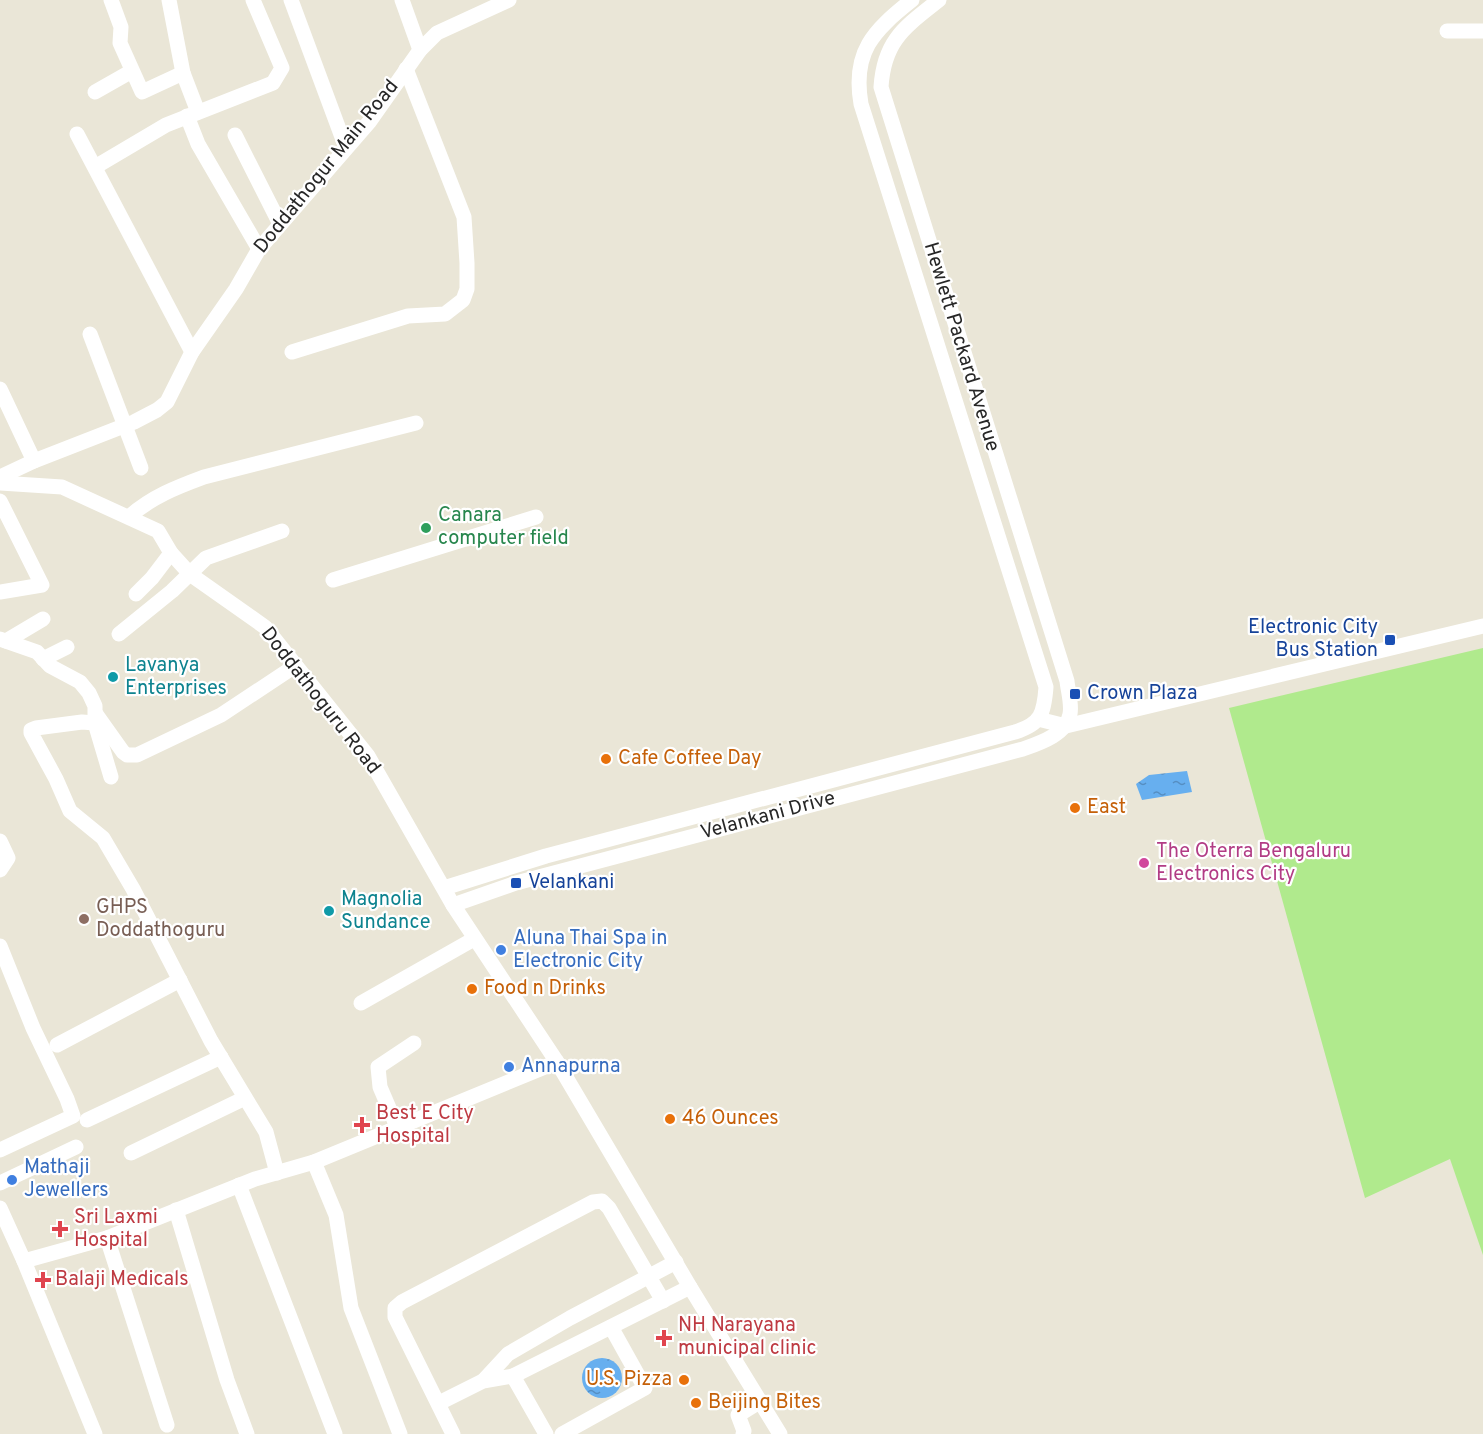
<svg xmlns="http://www.w3.org/2000/svg" width="1483" height="1434" font-family="Overpass,sans-serif">
<style>
.pitch{fill:#b0ea8d}
.water{fill:url(#water-ripples)}
.lines{fill:none;stroke-linecap:round;stroke-linejoin:round}
.minor{stroke:#fff;stroke-width:15}
.leisure-dot{fill:#2e9e5b;stroke:#fff;stroke-width:2}
.transit-dot{fill:#1a4fb4;stroke:#fff;stroke-width:2}
.culture-dot{fill:#0f9aa8;stroke:#fff;stroke-width:2}
.food-dot{fill:#e8710a;stroke:#fff;stroke-width:2}
.hotel-dot{fill:#d1479c;stroke:#fff;stroke-width:2}
.education-dot{fill:#8d6e63;stroke:#fff;stroke-width:2}
.shop-dot{fill:#3f7fe0;stroke:#fff;stroke-width:2}
.health-dot{fill:#e0444e;stroke:#fff;stroke-width:2}
.labels{text-anchor:middle;dominant-baseline:central;stroke-width:4.5;stroke-linejoin:round;paint-order:stroke}
.street-label{font-size:20px;fill:#272727;stroke:#fff}
.leisure-label{font-size:20px;fill:#27864d;stroke:#fff;text-anchor:start}
.transit-label{font-size:20px;fill:#164399;stroke:#fff;text-anchor:start}
.culture-label{font-size:20px;fill:#0d838f;stroke:#fff;text-anchor:start}
.food-label{font-size:20px;fill:#c56008;stroke:#fff;text-anchor:start}
.hotel-label{font-size:20px;fill:#b23c85;stroke:#fff;text-anchor:start}
.education-label{font-size:20px;fill:#785e54;stroke:#fff;text-anchor:start}
.shop-label{font-size:20px;fill:#366cbe;stroke:#fff;text-anchor:start}
.health-label{font-size:20px;fill:#be3a42;stroke:#fff;text-anchor:start}
</style>
<defs>
<pattern id="water-ripples" width="26" height="14" patternUnits="userSpaceOnUse" patternTransform="scale(1.5)"><rect width="26" height="14" fill="#67afef"/><path d="M2 4q2-2 4 0t4 0M15 11q2-2 4 0t4 0" fill="none" stroke="#558ec2"/></pattern>
</defs>
<rect width="100%" height="100%" fill="#eae6d7"/>
<polygon class="pitch" points="1483,648 1483,1255 1450,1159 1365,1198 1229,708"/>
<g class="water">
<polygon points="1187,771 1192,792 1142,800 1136,784 1149,775"/>
<circle cx="602" cy="1378" r="20"/>
</g>
<g class="lines">
<g class="minor">
<polyline points="111,0 121,27 120,43 142,92 183,73"/>
<polyline points="169,0 183,73 198,112"/>
<polyline points="291,0 346,148"/>
<polyline points="402,0 420,50"/>
<polyline points="1447,31 1483,31"/>
<polyline points="95,92 132,71"/>
<polyline points="187,116 198,144 259,249"/>
<polyline points="77,134 192,352"/>
<polyline points="235,135 280,224"/>
<polyline points="95,167 166,125 273,83 282,68 253,0"/>
<polyline points="90,334 141,468"/>
<polyline points="292,352 408,316 445,314 463,300 467,289 467,263 464,217 406,69"/>
<polyline points="0,389 34,461"/>
<polyline points="0,477 34,461 134,422 157,410 167,402 192,352 236,289 259,249 370,121 420,50 437,33 509,0"/>
<polyline points="0,483 62,487 158,531 171,553 190,574 265,627 368,756 453,905 557,1062 690,1287 780,1434"/>
<polyline points="0,501 42,585 0,592"/>
<path d="M129 517C151 497 177 487 204 477L416 423"/>
<polyline points="333,580 536,517"/>
<polyline points="136,594 152,578 171,553"/>
<polyline points="119,634 172,591 206,558 282,531"/>
<polyline points="0,639 37,652 50,666 80,682 89,693 95,706 95,723 111,777"/>
<polyline points="6,641 43,619"/>
<polyline points="43,659 67,647"/>
<polyline points="96,714 123,752 127,755 137,755 221,715 295,666"/>
<polyline points="1038,719 1066,726 1483,626"/>
<polyline points="95,723 82,722 36,728 31,730 31,733 56,779 70,811 103,838 133,889 211,1041 266,1132 277,1173"/>
<polyline points="0,841 8,858 0,870"/>
<path d="M444 888 546 856 1015 732C1041 724 1044 714 1046 687L861 104C852 52 873 31 912 0"/>
<path d="M453 905 516 883 1023 749C1040 743 1067 734 1070 714 1072 704 1068 691 1067 681L881 87C884 40 905 27 939 0"/>
<polyline points="0,946 33,1028 67,1099 73,1116 0,1150"/>
<polyline points="361,1003 474,939"/>
<polyline points="57,1045 180,980"/>
<polyline points="87,1120 221,1057"/>
<polyline points="398,1129 380,1087 378,1067 414,1043"/>
<polyline points="131,1153 245,1098"/>
<polyline points="314,1162 336,1215 351,1308 400,1434"/>
<polyline points="0,1183 76,1147"/>
<polyline points="239,1185 335,1434"/>
<polyline points="0,1208 24,1261 107,1238 255,1179 314,1162 557,1062"/>
<polyline points="176,1210 227,1380 247,1434"/>
<polyline points="107,1238 167,1425"/>
<polyline points="24,1261 95,1434"/>
<polyline points="513,1376 546,1434"/>
<polyline points="483,1381 508,1354 570,1318 676,1262"/>
<polyline points="439,1403 483,1381 513,1376 690,1287"/>
<polyline points="453,1434 395,1317 395,1308 402,1302 593,1202 602,1201 609,1208 663,1301"/>
<polyline points="562,1434 645,1388 611,1327"/>
<polyline points="743,1434 744,1431 738,1415 759,1402"/>
</g>
</g>
<circle class="leisure-dot" cx="426" cy="528" r="6"/>
<g class="transit-dot">
<rect x="1384" y="634" width="12" height="12" rx="3"/>
<rect x="1069" y="688" width="12" height="12" rx="3"/>
<rect x="510" y="877" width="12" height="12" rx="3"/>
</g>
<g class="culture-dot">
<circle cx="113" cy="677" r="6"/>
<circle cx="329" cy="911" r="6"/>
</g>
<g class="food-dot">
<circle cx="606" cy="759" r="6"/>
<circle cx="1075" cy="808" r="6"/>
<circle cx="472" cy="989" r="6"/>
<circle cx="670" cy="1119" r="6"/>
<circle cx="684" cy="1380" r="6"/>
<circle cx="696" cy="1403" r="6"/>
</g>
<circle class="hotel-dot" cx="1144" cy="863" r="6"/>
<circle class="education-dot" cx="84" cy="919" r="6"/>
<g class="shop-dot">
<circle cx="501" cy="950" r="6"/>
<circle cx="509" cy="1067" r="6"/>
<circle cx="12" cy="1180" r="6"/>
</g>
<g class="health-dot">
<path d="M359 1116h6v6h6v6h-6v6h-6v-6h-6v-6h6z"/>
<path d="M57 1220h6v6h6v6h-6v6h-6v-6h-6v-6h6z"/>
<path d="M40 1271h6v6h6v6h-6v6h-6v-6h-6v-6h6z"/>
<path d="M661 1329h6v6h6v6h-6v6h-6v-6h-6v-6h6z"/>
</g>
<g class="labels">
<g class="street-label">
<text transform="translate(327 167) rotate(-51)">Doddathogur Main Road</text>
<text transform="translate(961 347) rotate(73)">Hewlett Packard Avenue</text>
<text transform="translate(320 701) rotate(52)">Doddathoguru Road</text>
<text transform="translate(768 816) rotate(-15)">Velankani Drive</text>
</g>
<g class="leisure-label">
<text x="438" y="516">Canara<tspan x="438" dy="23">computer field</tspan></text>
</g>
<g class="transit-label">
<text x="1378" y="628" text-anchor="end">Electronic City<tspan x="1378" dy="23">Bus Station</tspan></text>
<text x="1087" y="694">Crown Plaza</text>
<text x="528" y="883">Velankani</text>
</g>
<g class="culture-label">
<text x="125" y="666">Lavanya<tspan x="125" dy="23">Enterprises</tspan></text>
<text x="341" y="900">Magnolia<tspan x="341" dy="23">Sundance</tspan></text>
</g>
<g class="food-label">
<text x="618" y="759">Cafe Coffee Day</text>
<text x="1087" y="808">East</text>
<text x="484" y="989">Food n Drinks</text>
<text x="682" y="1119">46 Ounces</text>
<text x="672" y="1380" text-anchor="end">U.S. Pizza</text>
<text x="708" y="1403">Beijing Bites</text>
</g>
<g class="hotel-label">
<text x="1156" y="852">The Oterra Bengaluru<tspan x="1156" dy="23">Electronics City</tspan></text>
</g>
<g class="education-label">
<text x="96" y="908">GHPS<tspan x="96" dy="23">Doddathoguru</tspan></text>
</g>
<g class="shop-label">
<text x="513" y="939">Aluna Thai Spa in<tspan x="513" dy="23">Electronic City</tspan></text>
<text x="521" y="1067">Annapurna</text>
<text x="24" y="1168">Mathaji<tspan x="24" dy="23">Jewellers</tspan></text>
</g>
<g class="health-label">
<text x="376" y="1114">Best E City<tspan x="376" dy="23">Hospital</tspan></text>
<text x="74" y="1218">Sri Laxmi<tspan x="74" dy="23">Hospital</tspan></text>
<text x="55" y="1280">Balaji Medicals</text>
<text x="678" y="1326">NH Narayana<tspan x="678" dy="23">municipal clinic</tspan></text>
</g>
</g>
</svg>
